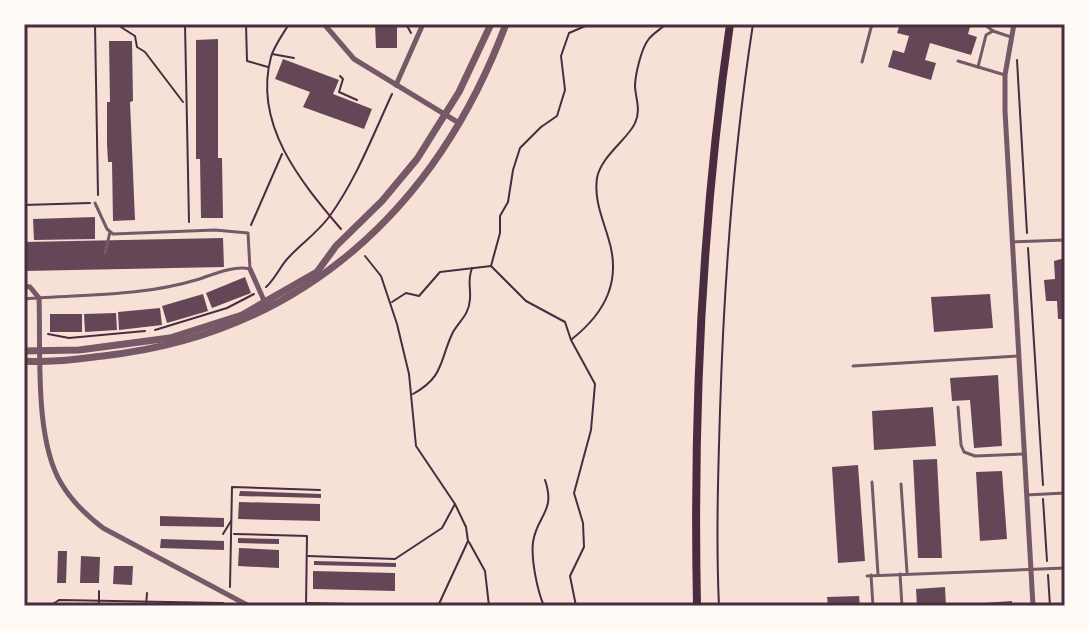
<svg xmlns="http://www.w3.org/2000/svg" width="1089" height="630" font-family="Barlow,sans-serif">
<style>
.building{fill:#644757}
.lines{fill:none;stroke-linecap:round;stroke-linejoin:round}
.path{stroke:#4a2c40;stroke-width:2}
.service{stroke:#755966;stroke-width:3}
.minor{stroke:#755966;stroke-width:5}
.tertiary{stroke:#755966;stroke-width:7}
.secondary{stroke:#4a2c40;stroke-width:8}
.neatline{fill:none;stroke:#4a2c40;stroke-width:3}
</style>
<rect width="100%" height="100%" fill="#f7e1d7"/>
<g class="building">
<polygon points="375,24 397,24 397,48 376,48"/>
<polygon points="900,24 971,24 968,34 977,37 971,55 930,43 925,60 936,63 931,80 888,67 893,50 904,53 909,36 897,33"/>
<polygon points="218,39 218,158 222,158 223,218 201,218 200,159 196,159 196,40"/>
<polygon points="109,41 132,41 133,101 130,102 135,220 113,221 112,162 108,162 107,144 107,102 110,102"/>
<polygon points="283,59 339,80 333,94 372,109 364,129 303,107 310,92 275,79"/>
<polygon points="95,217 95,239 34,240 33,219"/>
<polygon points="223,238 224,267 24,271 24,242"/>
<polygon points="1065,258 1065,319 1058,319 1057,301 1046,301 1044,280 1055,279 1054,261"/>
<polygon points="245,277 251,293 212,308 206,293"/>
<polygon points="203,294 208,311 167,323 162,306"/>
<polygon points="990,294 993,328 934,332 931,297"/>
<polygon points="160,308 162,325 119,330 118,312"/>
<polygon points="116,313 117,330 85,332 84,314"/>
<rect x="50" y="314" width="32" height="18"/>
<polygon points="998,375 1002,446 974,448 970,400 952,401 950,378"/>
<polygon points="933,407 936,446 874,450 872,411"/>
<polygon points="937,459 942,558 918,558 913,460"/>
<polygon points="858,465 865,561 838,563 832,467"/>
<polygon points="1002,471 1007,539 980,541 976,472"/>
<polygon points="240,491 321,494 321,498 239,496"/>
<polygon points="239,502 320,504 320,521 238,519"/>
<polygon points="160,516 224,518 224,527 160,526"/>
<polygon points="238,538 279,539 279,544 238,543"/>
<polygon points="161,539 224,541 224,550 160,548"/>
<polygon points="239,548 279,550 279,568 238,566"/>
<polygon points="58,551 67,551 66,583 57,583"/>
<polygon points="81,556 100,557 99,583 80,583"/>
<polygon points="314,561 396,563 396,567 314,565"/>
<polygon points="114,566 133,566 132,585 113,584"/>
<polygon points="313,571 395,573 395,591 313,589"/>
<polygon points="945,587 946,606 917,606 916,589"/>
<polygon points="859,596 860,606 828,606 827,597"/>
<polygon points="1012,601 1012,606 969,606 969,604"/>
</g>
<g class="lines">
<g class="path">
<polyline points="95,24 98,195"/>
<polyline points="116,24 135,36 137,47 145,52 183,102"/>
<polyline points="185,24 189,222"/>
<polyline points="246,24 247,61 268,67"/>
<path d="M289 24C283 34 274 46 271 57 253 124 300 181 341 229"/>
<polyline points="406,24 411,33"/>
<polyline points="272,54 294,58"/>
<polyline points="1017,60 1027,233"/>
<polyline points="340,76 343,79 339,92 357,100"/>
<polyline points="24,205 90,203"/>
<polyline points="251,225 282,154"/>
<polyline points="1028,248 1043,485"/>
<polyline points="365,256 381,276 397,324 409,374 416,446 455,504 466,527 468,541 438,606"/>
<path d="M266 287C276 278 280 266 289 257 302 243 317 233 329 217 356 180 373 135 392 94"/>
<polyline points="392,302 406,293 419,296 440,272 491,266"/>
<polyline points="155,330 227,308 254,294"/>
<polyline points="48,334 69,338 145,331"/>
<path d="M572 339C606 312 622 280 608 237 602 217 594 199 597 178 601 156 629 138 635 123 641 110 636 100 635 87 635 75 641 50 648 40 652 34 661 29 666 24"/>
<path d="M413 394C445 376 439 361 453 332 460 320 469 315 470 299 471 286 467 282 472 268"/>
<polyline points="1043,499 1047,561"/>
<polyline points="223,534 231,521"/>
<polyline points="234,534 307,536 306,606"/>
<polyline points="469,542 485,571 489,606"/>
<polyline points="308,556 395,559 442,528 455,504"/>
<polyline points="1048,575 1050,606"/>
<polyline points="230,587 232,487 320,490"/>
<polyline points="307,603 394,605"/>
<polyline points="50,606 59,600 223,603"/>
<polyline points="99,606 99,591"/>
<polyline points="146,606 147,593"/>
<path d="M544 606C537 590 531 559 533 542 537 515 556 512 545 480"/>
<polyline points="576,606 570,576 584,547 583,523 574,493 591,430 595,384 571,340 565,322 526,301 491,266 500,233 500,216 508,202 513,170 520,148 541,127 557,116 565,90 561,56 569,33 590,24"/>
<path d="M719 606C716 542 718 476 720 411 724 281 733 153 753 24"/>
</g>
<g class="service">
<polyline points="984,24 993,31"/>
<polyline points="958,61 1005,75"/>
<polyline points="862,62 872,24"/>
<polyline points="978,67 986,35 993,31 1011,37"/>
<polyline points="1012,242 1065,240"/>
<polyline points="105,253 110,232"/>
<path d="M24 299C82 294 139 297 196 280 212 275 233 265 250 269L248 233 215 230 113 234 107 229 95 203"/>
<polyline points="853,366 1019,356"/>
<polyline points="958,407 961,445 964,452 975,456 1025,454"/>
<polyline points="872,482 878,574"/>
<polyline points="901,484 907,572"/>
<polyline points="1026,495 1065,493"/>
<polyline points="900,574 902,606"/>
<polyline points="871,575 873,606"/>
<polyline points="867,576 1065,568"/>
</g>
<g class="minor">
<polyline points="324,24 354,59 459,123"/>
<polyline points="1014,24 1005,75 1005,111 1033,606"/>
<polyline points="396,85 423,24"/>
<polyline points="250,269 266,305"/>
<path d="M24 286 30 287 39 298C41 350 34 438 61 483 72 502 86 515 103 528L249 606"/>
</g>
<g class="tertiary">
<polyline points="24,351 79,350 170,338 242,315 317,272 336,246 382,201 417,159 459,92 491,24"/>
<path d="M24 361C50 363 76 359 103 356 302 334 437 208 506 24"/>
</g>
<path class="secondary" d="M697 606C693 411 702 217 730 24"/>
</g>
<rect width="1089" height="630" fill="none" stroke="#fffaf5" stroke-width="52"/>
<rect x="26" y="26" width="1037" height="578" class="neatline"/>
</svg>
